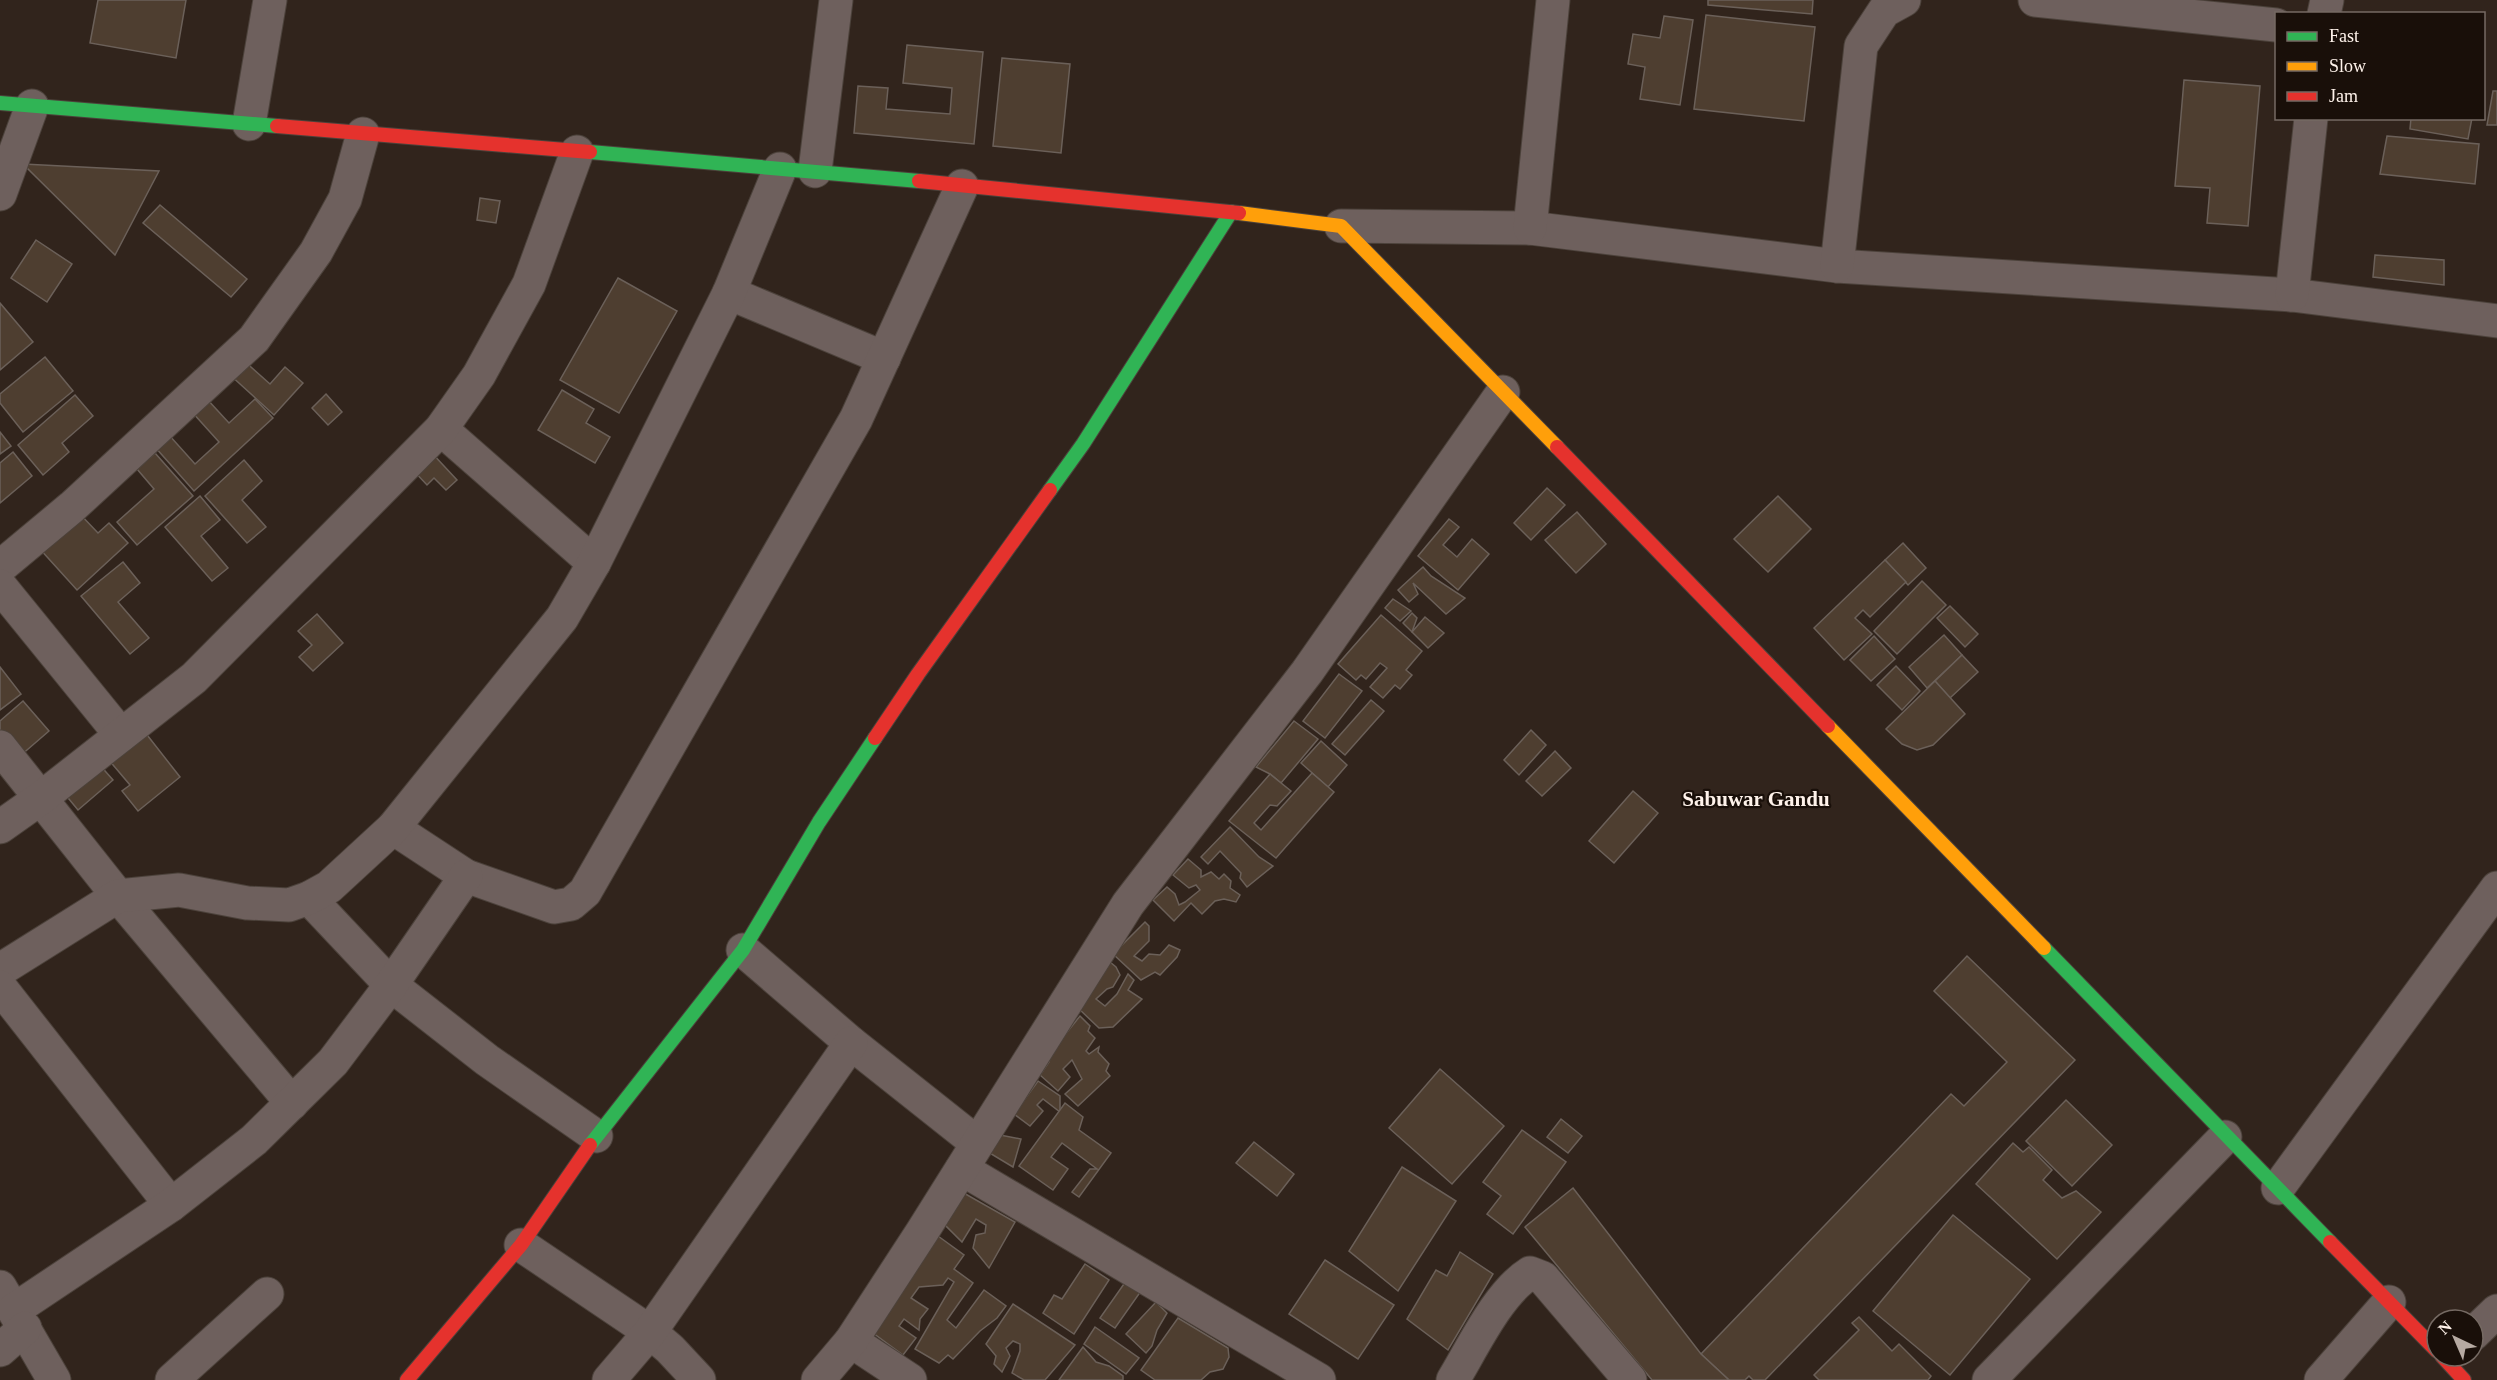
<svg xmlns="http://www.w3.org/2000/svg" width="2497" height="1380" font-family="'Times New Roman',serif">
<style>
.building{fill:#4e3e30;stroke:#6b6059;stroke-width:1.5}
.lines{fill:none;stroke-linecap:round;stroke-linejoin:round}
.street-casing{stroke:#4c423b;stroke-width:35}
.fast-casing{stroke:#4c423b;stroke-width:16}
.slow-casing{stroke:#4c423b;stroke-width:16}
.jam-casing{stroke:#4c423b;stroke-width:16}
.street{stroke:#6e605d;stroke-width:33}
.fast{stroke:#30b455;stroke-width:14}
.slow{stroke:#ff9f0a;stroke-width:14}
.jam{stroke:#e5322d;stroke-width:14}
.labels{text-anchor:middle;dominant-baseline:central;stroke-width:4.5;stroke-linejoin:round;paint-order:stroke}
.district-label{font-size:21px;font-weight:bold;fill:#fef2ea;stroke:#190f09}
</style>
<rect width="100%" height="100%" fill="#31241c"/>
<g class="building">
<polygon points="98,0 186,0 176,58 90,43"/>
<polygon points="1708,0 1813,0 1812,14 1708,5"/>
<polygon points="1706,15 1815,27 1804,121 1694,109"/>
<polygon points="1664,16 1693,20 1680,105 1640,99 1645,67 1628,64 1633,34 1660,38"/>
<polygon points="907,45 983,52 974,144 854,133 858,86 888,88 886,109 950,114 952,88 903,83"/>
<polygon points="1002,58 1070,64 1061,153 993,146"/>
<polygon points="2184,80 2260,86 2248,226 2207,223 2210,188 2175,186"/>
<polygon points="2493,91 2497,91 2497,125 2487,125"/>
<polygon points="2411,118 2472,118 2468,139 2410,129"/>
<polygon points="2387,136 2479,144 2475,184 2380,174"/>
<polygon points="23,164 159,171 115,255"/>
<polygon points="480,198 500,201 496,223 477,220"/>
<polygon points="160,205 247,279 231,297 143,223"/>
<polygon points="36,240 72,264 47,302 11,278"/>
<polygon points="2375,255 2444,260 2444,285 2373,277"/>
<polygon points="618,278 677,311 619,413 560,380"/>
<polygon points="0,303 33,342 0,370"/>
<polygon points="45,357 73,391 23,432 0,403 0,394"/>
<polygon points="242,359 270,384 285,367 303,383 274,415 229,374"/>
<polygon points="562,390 594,409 586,423 610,437 595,463 538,430"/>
<polygon points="326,394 342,412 328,425 312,408"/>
<polygon points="75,395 93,416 62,443 69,452 43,475 18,445"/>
<polygon points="206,398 229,423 255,399 273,418 194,491 155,447 169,435 195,464 219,442 192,412"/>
<polygon points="0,432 11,446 0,454"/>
<polygon points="430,451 457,480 446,490 434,478 427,485 412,469"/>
<polygon points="13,452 32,476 0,503 0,463"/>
<polygon points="155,453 193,496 137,545 117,522 154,489 137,469"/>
<polygon points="244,460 262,481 242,500 266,527 247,543 205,496"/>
<polygon points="1547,488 1565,505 1531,540 1514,523"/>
<polygon points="200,496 220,520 201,536 228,568 212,581 165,527"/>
<polygon points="1778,496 1811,529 1768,572 1734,539"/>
<polygon points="78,512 98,533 109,523 128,543 77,590 39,548"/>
<polygon points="1577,512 1606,544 1576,573 1545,540"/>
<polygon points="1449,519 1459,527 1443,545 1457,557 1472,539 1489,554 1458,590 1418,556"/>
<polygon points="1903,543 1926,568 1908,585 1885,560"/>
<polygon points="1885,560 1906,582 1870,617 1863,610 1855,618 1872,634 1844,660 1814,628"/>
<polygon points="123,562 140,583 118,602 149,638 130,654 81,596"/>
<polygon points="1423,567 1431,576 1465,598 1446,614 1413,583 1418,594 1409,602 1398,590"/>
<polygon points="1922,581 1946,605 1897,654 1874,631"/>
<polygon points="1393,599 1411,611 1400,621 1385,608"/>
<polygon points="1950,606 1978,634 1965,647 1937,618"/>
<polygon points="1412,613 1417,618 1412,632 1403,623"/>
<polygon points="317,614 343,643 313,671 299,657 312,645 298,631"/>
<polygon points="1381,615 1422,651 1406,670 1412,675 1400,689 1395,685 1383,698 1370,687 1387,668 1380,663 1366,679 1361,675 1356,680 1338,664"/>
<polygon points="1425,617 1444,633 1428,648 1412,632"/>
<polygon points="1944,635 1962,655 1927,688 1909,667"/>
<polygon points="1874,636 1895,659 1871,681 1850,660"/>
<polygon points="1962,655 1978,672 1950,698 1935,681"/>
<polygon points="1896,666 1920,691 1902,710 1877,685"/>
<polygon points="0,667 21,694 0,710"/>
<polygon points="1339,674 1362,691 1325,738 1303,721"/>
<polygon points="1935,681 1965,714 1933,745 1917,750 1902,744 1886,729"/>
<polygon points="1371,700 1384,711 1345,755 1332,744"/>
<polygon points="23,701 49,731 20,756 0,734 0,721"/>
<polygon points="1294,721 1318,739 1281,783 1270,774 1256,767"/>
<polygon points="1531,730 1546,745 1519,775 1504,760"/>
<polygon points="144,731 180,777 138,811 122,791 130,785 108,759"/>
<polygon points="1321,741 1347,765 1328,787 1301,763"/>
<polygon points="1555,751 1571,768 1542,796 1526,781"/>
<polygon points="98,763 113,780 78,810 64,793"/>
<polygon points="1312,773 1334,792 1276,858 1229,821 1270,774 1291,791 1277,806 1270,805 1254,823 1261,830"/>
<polygon points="1633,791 1658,813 1614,863 1589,841"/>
<polygon points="1230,827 1259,857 1273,866 1247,887 1240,878 1241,873 1220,851 1208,864 1201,857"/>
<polygon points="1188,859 1201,870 1201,877 1211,872 1219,879 1224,874 1231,881 1230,888 1240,895 1236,902 1224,899 1215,901 1202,914 1191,903 1174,921 1153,900 1167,887 1175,894 1179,905 1185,902 1200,890 1196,885 1189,888 1173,875"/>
<polygon points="1145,922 1149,926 1149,941 1134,956 1142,961 1149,954 1160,955 1169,945 1180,950 1177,957 1160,975 1155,972 1141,980 1113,954"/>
<polygon points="1967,956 2075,1060 1765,1380 1753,1380 1749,1376 1745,1380 1729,1380 1701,1354 1951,1094 1964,1106 2007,1062 1934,991"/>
<polygon points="1110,962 1116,967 1120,975 1113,987 1107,989 1096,999 1105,1006 1117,994 1128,974 1134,980 1128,990 1142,999 1113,1027 1099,1028 1078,1008"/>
<polygon points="1080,1016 1090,1026 1088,1031 1095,1038 1086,1051 1089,1054 1099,1047 1098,1052 1109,1064 1106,1071 1110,1076 1078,1106 1065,1094 1082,1079 1072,1060 1063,1069 1070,1077 1058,1091 1040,1075 1049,1062 1051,1052"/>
<polygon points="1440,1069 1504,1126 1452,1184 1389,1128"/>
<polygon points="1038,1081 1060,1096 1060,1112 1043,1099 1037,1105 1043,1111 1030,1126 1014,1114"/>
<polygon points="2066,1100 2112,1145 2072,1186 2026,1141"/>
<polygon points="1065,1103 1083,1117 1079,1130 1111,1153 1079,1197 1072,1192 1090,1169 1097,1169 1062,1143 1051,1157 1068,1169 1053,1190 1019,1166"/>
<polygon points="1561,1119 1582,1136 1568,1153 1547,1137"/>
<polygon points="1522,1130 1566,1162 1513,1234 1487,1214 1501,1196 1483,1182"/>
<polygon points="1000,1135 1021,1139 1013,1167 988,1152"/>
<polygon points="1254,1142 1294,1174 1277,1196 1236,1163"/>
<polygon points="2013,1143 2023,1152 2029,1147 2052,1170 2043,1180 2062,1198 2076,1191 2101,1212 2057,1259 1976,1184"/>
<polygon points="1402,1167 1456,1201 1398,1291 1349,1251"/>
<polygon points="1573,1188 1701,1354 1729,1380 1652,1380 1525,1227"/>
<polygon points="962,1192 1015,1222 989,1268 973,1248 976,1235 985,1233 986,1225 976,1219 962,1242 944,1224"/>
<polygon points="1953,1215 2030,1279 1950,1375 1873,1311"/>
<polygon points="938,1236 964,1255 954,1269 973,1283 947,1320 956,1328 984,1290 1006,1306 997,1318 980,1331 953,1359 948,1355 939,1363 915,1349 954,1282 948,1278 943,1285 919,1287 911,1298 928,1309 920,1319 919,1330 904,1319 899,1326 916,1338 903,1355 869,1330"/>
<polygon points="1460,1252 1493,1274 1448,1350 1407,1319 1436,1270 1447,1276"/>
<polygon points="1325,1260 1394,1305 1358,1359 1289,1314"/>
<polygon points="1085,1264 1109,1280 1074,1334 1043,1313 1054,1295 1062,1299"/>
<polygon points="1126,1281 1141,1291 1115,1328 1100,1318"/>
<polygon points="1156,1302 1167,1313 1157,1330 1152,1346 1146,1353 1126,1334"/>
<polygon points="1013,1304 1075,1345 1045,1380 1024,1380 1012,1373 1020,1351 1020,1344 1013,1341 1006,1348 1010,1356 1002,1372 994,1364 996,1356 986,1344"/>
<polygon points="1859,1317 1892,1351 1899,1344 1931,1376 1928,1380 1819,1380 1814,1375 1859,1330 1852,1323"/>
<polygon points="1178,1318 1228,1348 1229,1357 1223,1369 1210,1372 1201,1380 1155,1380 1141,1370"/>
<polygon points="1095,1327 1139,1358 1126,1374 1084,1344"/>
<polygon points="1083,1347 1096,1362 1109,1366 1123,1376 1123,1380 1059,1380"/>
</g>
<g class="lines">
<g class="street-casing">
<g id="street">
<polyline points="2035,0 2276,25"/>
<polyline points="2324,14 2327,0"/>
<polyline points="249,124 270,0"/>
<polyline points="815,171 836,0"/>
<polyline points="0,194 32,106"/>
<polyline points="1341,226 1530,228 1837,266 2292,295 2497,321"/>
<polyline points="1530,228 1553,0"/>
<polyline points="1837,266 1861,46 1884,11 1904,0"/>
<polyline points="729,293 884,358"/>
<polyline points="2292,295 2311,118"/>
<polyline points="441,429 594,563"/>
<polyline points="0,567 72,507 254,339 316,252 345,199 363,134"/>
<polyline points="0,586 121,735"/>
<polyline points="0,747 118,896 292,1103"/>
<polyline points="0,827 41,798 194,678 441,429 479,375 529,284 577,152"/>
<polyline points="393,828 466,876 554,907 571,904 585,892 856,419 962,186"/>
<polyline points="309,898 391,985 487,1060 596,1136"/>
<polyline points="743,950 851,1043 977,1143"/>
<polyline points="0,970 118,896 179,890 247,903 289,905 309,898 329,887 393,828 562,618 594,563 729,293 780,169"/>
<polyline points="0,987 171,1205"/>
<polyline points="962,1169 1319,1380"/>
<polyline points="2278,1188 2497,888"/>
<polyline points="521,1245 650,1332 670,1349 699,1380"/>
<polyline points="0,1287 54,1380"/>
<polyline points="14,1310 171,1205 254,1140 333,1062 391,985 466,876"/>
<polyline points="2473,1334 2497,1311"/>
<polyline points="851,1341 910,1380"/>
<polyline points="0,1350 25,1328"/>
<polyline points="172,1380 267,1294"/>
<polyline points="609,1380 650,1332 851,1043"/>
<polyline points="818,1380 851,1341 922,1232 1128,904 1307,672 1503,392"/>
<path d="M1453 1380C1473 1347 1498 1293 1530 1273L1543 1278 1630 1380"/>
<polyline points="1989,1380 2225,1137"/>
<polyline points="2321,1380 2389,1302"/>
</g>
</g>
<g class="fast-casing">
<g id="fast">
<polyline points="0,103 277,126"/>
<polyline points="590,152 919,181"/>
<polyline points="1050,490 1083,444 1231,212"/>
<polyline points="2044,948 2330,1242"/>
<polyline points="590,1145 743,950 819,822 875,738"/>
</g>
</g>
<g class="slow-casing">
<g id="slow">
<polyline points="1239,213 1341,226 1557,447"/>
<polyline points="1828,726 2044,948"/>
</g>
</g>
<g class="jam-casing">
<g id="jam">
<polyline points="277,126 590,152"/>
<polyline points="919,181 1239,213"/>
<polyline points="1557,447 1828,726"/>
<polyline points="875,738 918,674 1050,490"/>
<polyline points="2330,1242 2437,1351"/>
<polyline points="2442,1356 2464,1380"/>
<polyline points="407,1380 521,1245 590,1145"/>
</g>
</g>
<use href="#street" class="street"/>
<use href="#fast" class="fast"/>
<use href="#slow" class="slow"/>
<use href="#jam" class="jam"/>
</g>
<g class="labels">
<g class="district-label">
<text x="1756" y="799">Sabuwar Gandu</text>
</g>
</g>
<rect x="2275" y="12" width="210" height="108" fill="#190f09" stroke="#756a63" stroke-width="1.5"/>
<rect x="2287" y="32" width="30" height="9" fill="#30b455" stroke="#756a63" stroke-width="1.5"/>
<text x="2329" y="42" font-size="18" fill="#fef2ea">Fast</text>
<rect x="2287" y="62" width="30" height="9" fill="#ff9f0a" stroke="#756a63" stroke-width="1.5"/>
<text x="2329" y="72" font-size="18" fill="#fef2ea">Slow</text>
<rect x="2287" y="92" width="30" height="9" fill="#e5322d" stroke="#756a63" stroke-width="1.5"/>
<text x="2329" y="102" font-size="18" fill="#fef2ea">Jam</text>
<g transform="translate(2455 1338) rotate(316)"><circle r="28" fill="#190f09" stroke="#756a63" stroke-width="1.5"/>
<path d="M0-4.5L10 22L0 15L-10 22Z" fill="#b6aaa2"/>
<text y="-9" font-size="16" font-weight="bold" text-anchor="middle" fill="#fef2ea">N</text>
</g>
</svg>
